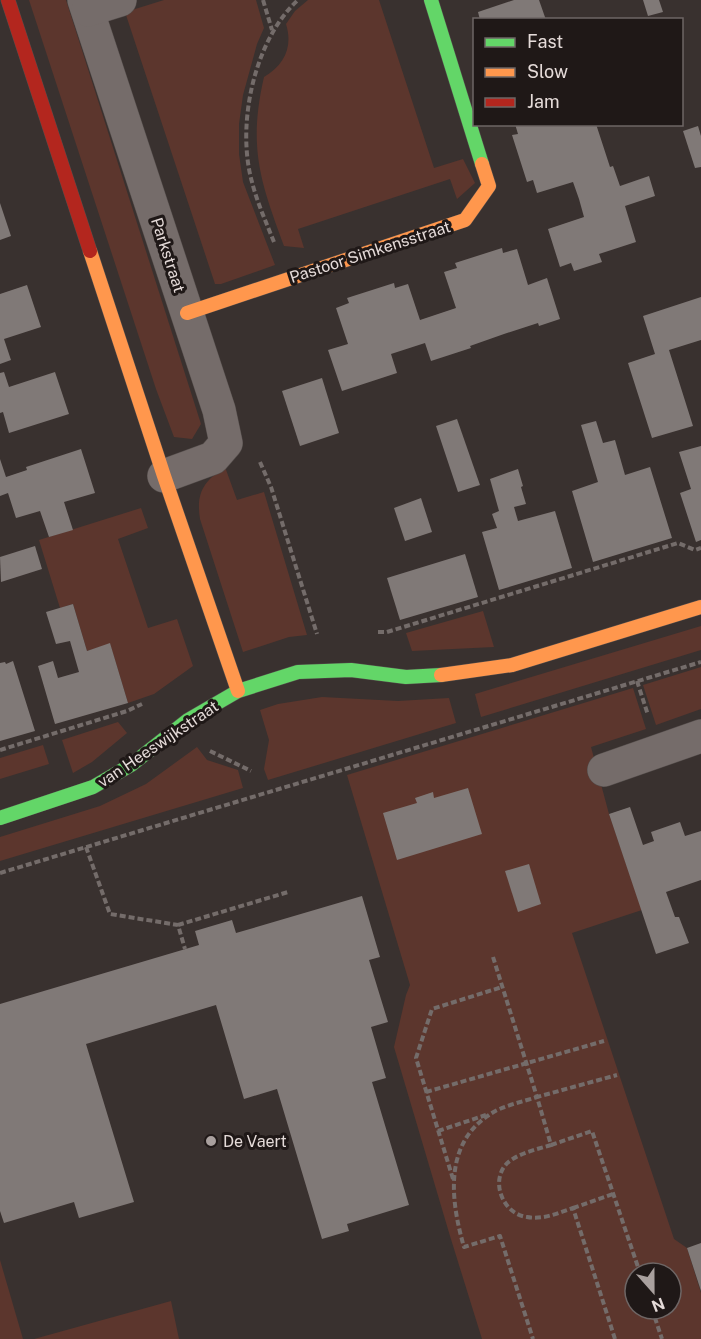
<svg xmlns="http://www.w3.org/2000/svg" width="701" height="1339" font-family="'Public Sans',sans-serif">
<style>
.green{fill:#5c362d;fill-rule:evenodd}
.building{fill:#807977}
.lines{fill:none;stroke-linecap:round;stroke-linejoin:round}
.street-casing{stroke:#544d4b;stroke-width:34}
.fast-casing{stroke:#544d4b;stroke-width:15}
.slow-casing{stroke:#544d4b;stroke-width:15}
.jam-casing{stroke:#544d4b;stroke-width:15}
.path{stroke:#746c6a;stroke-width:4;stroke-dasharray:6 3;stroke-linecap:butt}
.street{stroke:#756c6a;stroke-width:33}
.fast{stroke:#63d668;stroke-width:14}
.slow{stroke:#ff974d;stroke-width:14}
.jam{stroke:#b3261e;stroke-width:14}
.poi-dot{fill:#a9a09e;stroke:#1f1817;stroke-width:2}
.labels{text-anchor:middle;dominant-baseline:central;stroke-width:6;stroke-linejoin:round;paint-order:stroke}
.street-label{font-size:16px;fill:#e5dbd9;stroke:#1f1817}
.poi-label{font-size:16px;fill:#e5dbd9;stroke:#1f1817;text-anchor:start}
</style>
<rect width="100%" height="100%" fill="#39312f"/>
<g class="green">
<polygon points="29,0 66,0 201,424 192,439 174,437 156,389"/>
<polygon points="164,0 256,0 264,28 257,44 243,95 239,124 239,154 243,182 275,265 221,284 215,284 126,15 132,10"/>
<path d="M308 0H379L434 168 463 159 475 183 457 199 450 179 298 229 304 248 284 246C260 181 248 147 264 77 285 65 293 46 286 24L295 11Z"/>
<path d="M225 467 237 500 264 492 307 635 289 637 243 652 200 519C196 493 203 482 225 467Z"/>
<polygon points="141,508 148,528 118,539 148,628 177,619 193,666 154,694 128,703 110,644 87,651 73,604 60,608 39,540"/>
<polygon points="483,611 494,647 412,651 406,633"/>
<polygon points="701,626 701,650 481,717 475,694"/>
<polygon points="701,667 701,709 656,725 643,685"/>
<path d="M633 688 646 729 591 747 609 814 642 910 572 933 674 1239 687 1248 701 1293V1339H482L450 1236 394 1047 406 995 410 985 347 775ZM635 1273H671V1309H635Z"/>
<polygon points="322,697 398,701 449,698 456,723 268,780 264,769 269,740 260,710 278,704"/>
<polygon points="118,722 127,733 92,762 73,773 62,740"/>
<polygon points="43,745 49,764 0,779 0,758"/>
<polygon points="197,747 207,760 238,770 243,788 0,861 0,837 100,806 146,784"/>
<polygon points="0,1260 23,1339 0,1339"/>
<polygon points="171,1301 179,1339 34,1339"/>
</g>
<g class="building">
<polygon points="514,0 539,0 546,20 480,20 478,12"/>
<polygon points="643,0 659,0 663,12 648,16"/>
<polygon points="515,124 596,124 610,167 613,166 620,186 649,176 655,196 625,206 636,242 599,254 602,262 574,271 571,263 560,267 548,229 584,217 579,199 573,182 537,193 533,180 527,182 512,135 518,134"/>
<polygon points="698,126 701,136 701,167 695,168 683,131"/>
<polygon points="0,203 11,236 0,240"/>
<polygon points="502,248 503,253 517,249 528,285 547,278 560,319 539,326 538,323 504,334 470,346 471,348 431,361 425,343 391,354 397,373 342,391 328,350 348,344 336,308 349,303 347,298 394,283 395,288 408,284 420,320 456,308 444,272 457,268 455,263"/>
<polygon points="27,285 41,327 4,339 11,360 0,364 0,294"/>
<polygon points="701,297 701,340 669,350 693,426 652,438 628,363 655,354 643,316"/>
<polygon points="4,372 9,387 55,372 69,414 9,433 3,412 0,413 0,373"/>
<polygon points="322,378 339,433 300,446 282,391"/>
<polygon points="457,419 480,485 458,492 436,426"/>
<polygon points="596,421 603,443 615,440 625,475 650,467 672,538 593,562 572,491 598,482 581,425"/>
<polygon points="701,446 701,540 696,542 680,493 691,489 679,452"/>
<polygon points="81,449 95,493 64,502 73,530 49,537 40,511 16,518 8,493 0,496 0,459 6,477 27,470 26,467"/>
<polygon points="518,469 523,486 521,487 526,504 514,507 518,521 555,511 572,568 499,590 482,532 497,528 492,514 499,511 490,479"/>
<polygon points="421,498 432,532 405,541 394,508"/>
<polygon points="35,546 42,569 1,582 0,557"/>
<polygon points="465,554 478,597 400,620 387,578"/>
<polygon points="73,604 87,651 110,643 128,703 55,724 38,666 53,661 58,678 79,672 70,641 56,644 46,612"/>
<polygon points="13,661 35,731 0,741 0,663 5,662 6,664"/>
<polygon points="468,788 482,834 397,860 383,813 417,803 415,798 433,792 434,798"/>
<polygon points="630,807 643,845 654,841 651,832 680,822 685,836 701,831 701,880 666,892 675,917 679,917 689,943 656,954 609,814"/>
<polygon points="529,864 541,904 518,912 505,871"/>
<polygon points="362,896 380,957 369,960 388,1022 371,1027 386,1078 372,1082 409,1205 347,1224 349,1231 322,1239 277,1089 244,1099 216,1005 86,1044 134,1202 79,1218 74,1202 4,1223 0,1211 0,1004 199,945 195,931 232,920 236,933"/>
<polygon points="701,1243 701,1291 687,1248"/>
</g>
<g class="lines">
<g class="street-casing">
<g id="street">
<polyline points="84,0 219,410 226,443 213,458 164,476"/>
<polyline points="88,10 120,0"/>
<polyline points="604,770 701,736"/>
</g>
</g>
<g class="fast-casing">
<g id="fast">
<polyline points="431,0 482,164"/>
<polyline points="0,818 93,787 131,765 188,720 238,691 298,672 351,670 406,677 441,675"/>
</g>
</g>
<g class="slow-casing">
<g id="slow">
<polyline points="90,251 164,476 238,691"/>
<polyline points="187,313 465,220 489,186 482,164"/>
<polyline points="441,675 512,665 701,607"/>
</g>
</g>
<g class="jam-casing">
<polyline id="jam" points="8,0 90,251"/>
</g>
<g class="path">
<polyline points="263,0 272,30"/>
<path d="M274 242C266 222 257 202 252 182 236 125 254 40 298 0"/>
<polyline points="260,462 271,487 317,634"/>
<polyline points="378,632 387,632 678,543 695,550 701,548"/>
<polyline points="637,681 648,715"/>
<polyline points="0,750 127,711 142,704"/>
<polyline points="210,751 251,771"/>
<polyline points="86,847 110,914 178,925 185,949"/>
<polyline points="0,873 701,662"/>
<polyline points="178,925 288,892"/>
<path d="M493 957 537 1097C522 1102 501 1106 489 1115 443 1145 451 1202 464 1247L500 1236 533 1339"/>
<polyline points="426,1092 604,1041"/>
<polyline points="438,1131 486,1115"/>
<polyline points="551,1145 592,1131 640,1273"/>
<polyline points="453,1179 416,1058 432,1009 502,987"/>
<polyline points="573,1208 613,1194"/>
<polyline points="652,1309 662,1339"/>
<path d="M615 1339 573 1208C558 1213 543 1220 527 1217 501 1214 488 1176 511 1160 523 1152 538 1149 551 1145L537 1097 617 1075"/>
</g>
<use href="#street" class="street"/>
<use href="#fast" class="fast"/>
<use href="#slow" class="slow"/>
<use href="#jam" class="jam"/>
</g>
<circle class="poi-dot" cx="211" cy="1141" r="6"/>
<g class="labels">
<g class="street-label">
<text transform="translate(370 252) rotate(-18)">Pastoor Simkensstraat</text>
<text transform="translate(168 255) rotate(72)">Parkstraat</text>
<text transform="translate(158 744) rotate(-34)">van Heeswijkstraat</text>
</g>
<g class="poi-label">
<text x="223" y="1141">De Vaert</text>
</g>
</g>
<rect x="473" y="18" width="210" height="108" fill="#1f1817" stroke="#6e6665" stroke-width="1.5"/>
<rect x="485" y="38" width="30" height="9" fill="#63d668" stroke="#6e6665" stroke-width="1.5"/>
<text x="527" y="48" font-size="18" fill="#e5dbd9">Fast</text>
<rect x="485" y="68" width="30" height="9" fill="#ff974d" stroke="#6e6665" stroke-width="1.5"/>
<text x="527" y="78" font-size="18" fill="#e5dbd9">Slow</text>
<rect x="485" y="98" width="30" height="9" fill="#b3261e" stroke="#6e6665" stroke-width="1.5"/>
<text x="527" y="108" font-size="18" fill="#e5dbd9">Jam</text>
<g transform="translate(653 1291) rotate(159)"><circle r="28" fill="#1f1817" stroke="#6e6665" stroke-width="1.5"/>
<path d="M0-4.5L10 22L0 15L-10 22Z" fill="#a9a09e"/>
<text y="-9" font-size="16" font-weight="bold" text-anchor="middle" fill="#e5dbd9">N</text>
</g>
</svg>
